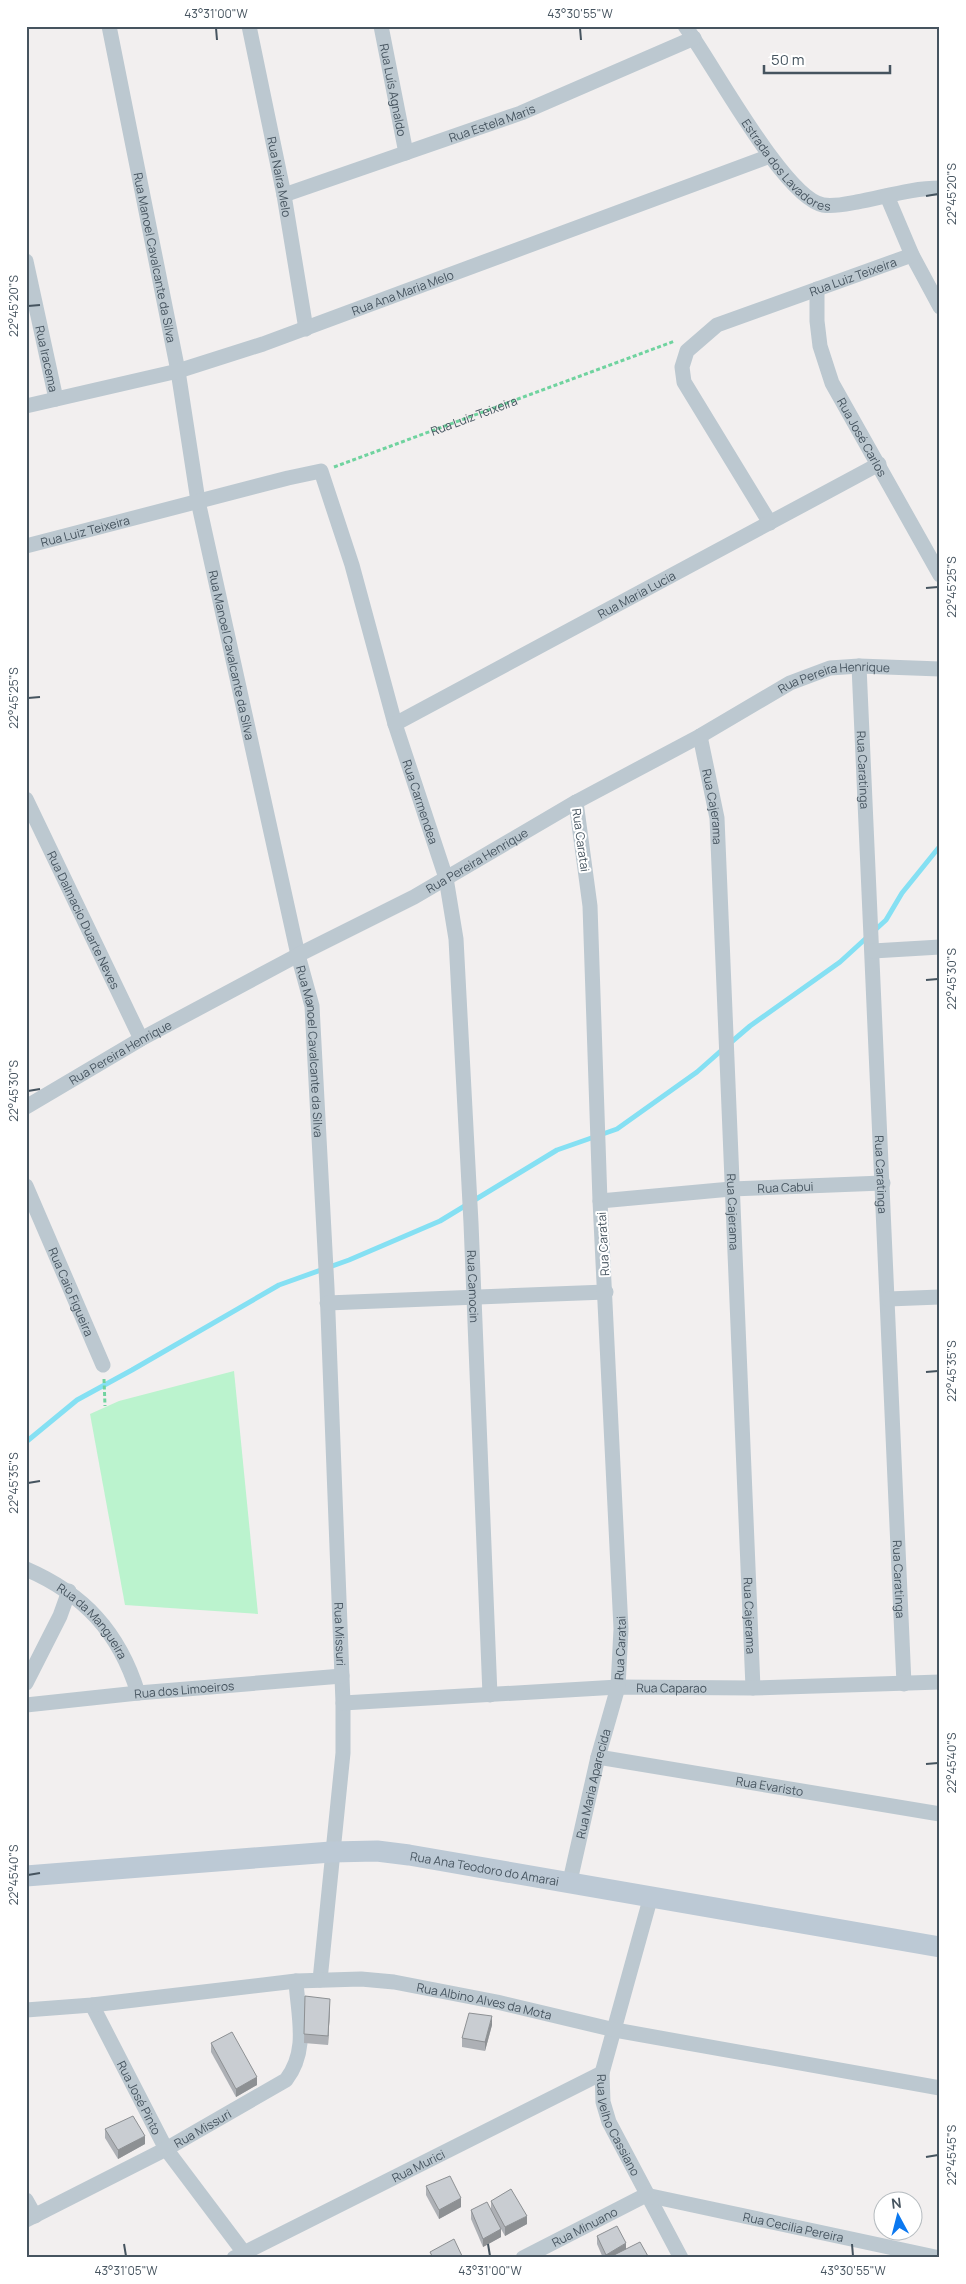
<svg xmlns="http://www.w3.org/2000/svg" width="966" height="2284" font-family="Manrope,sans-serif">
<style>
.green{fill:#bbf3ce}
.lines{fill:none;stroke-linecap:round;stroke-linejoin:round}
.stream{stroke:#85e0f3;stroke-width:5}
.path{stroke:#70d39f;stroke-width:3;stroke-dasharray:4 2.5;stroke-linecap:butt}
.street{stroke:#bcc8d0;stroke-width:15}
.secondary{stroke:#bcc9d5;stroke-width:21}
.wall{fill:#adb0b5}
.shaded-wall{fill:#8d9093}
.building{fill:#c9cdd2;stroke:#8d9093}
.ticks{fill:none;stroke:#46545f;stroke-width:2}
.labels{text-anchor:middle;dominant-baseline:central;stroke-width:4;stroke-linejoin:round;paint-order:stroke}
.street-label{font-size:12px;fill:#46545f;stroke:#fff}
.neatline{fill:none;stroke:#46545f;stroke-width:2}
.ticks-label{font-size:12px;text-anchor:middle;fill:#46545f}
</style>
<rect width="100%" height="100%" fill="#f2efef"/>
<polygon class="green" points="234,1371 258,1614 125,1605 90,1414 119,1401"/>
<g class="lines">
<g class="stream">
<polyline points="729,1044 750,1026 840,962 886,920 902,893 940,846"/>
<polyline points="26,1442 77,1400 132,1370 279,1285 349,1260 440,1221 557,1150 617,1129 697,1072 723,1049"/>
</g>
<g class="path">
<path id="s1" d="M334 467 675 341"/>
<polyline points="104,1379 105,1406"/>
</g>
<g class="street">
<path id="s2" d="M109 26 178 371 198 501 298 955 312 1006 327 1288 343 1703V1753L320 1980"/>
<path id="s3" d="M249 26 284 195 306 329"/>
<path id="s4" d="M381 26 406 153"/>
<path id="s5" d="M685 26C712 62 784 198 823 205 834 207 846 204 857 202 884 197 912 188 940 188"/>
<path id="s6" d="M284 195 521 113 694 38"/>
<polyline points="887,196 912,255 940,307"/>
<path id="s7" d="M26 261 56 399"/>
<path id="s8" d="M817 289V321L820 346 832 383 940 575"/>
<path id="s9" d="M26 406 178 371 263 344 770 156"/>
<path id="s10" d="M770 523 684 382 682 367 687 351 717 325 912 255"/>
<path id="s11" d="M26 546 288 478 321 471 352 565 395 724 446 878 456 939 471 1223 490 1695"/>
<path id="s12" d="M859 666 904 1684"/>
<path id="s13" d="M395 724 879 464"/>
<path id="s14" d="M700 736 717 818 753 1688"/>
<path id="s15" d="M26 799 141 1039"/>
<polyline points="873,951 940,947"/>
<path id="s16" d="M26 1107 141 1039 298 955 414 897 576 802 700 736 790 683 830 668 859 666 940 669"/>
<path id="s17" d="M26 1186 103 1365"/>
<path id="s18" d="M600 1201 731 1189 883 1183"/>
<polyline points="888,1299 940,1297"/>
<polyline points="327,1303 606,1292"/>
<path id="s19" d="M26 1569C84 1594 119 1632 138 1693"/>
<polyline points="26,1683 60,1616 69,1591"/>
<path id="s20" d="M343 1703 618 1687 753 1688 940 1682"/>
<path id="s21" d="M26 1705 138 1693 342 1676"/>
<path id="s22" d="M598 1757 940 1814"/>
<path id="s23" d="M570 1881 598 1757 618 1687 621 1629 600 1201 590 906 576 802"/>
<path id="s24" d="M651 1896 602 2073 603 2102 609 2122 681 2258"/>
<path id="s25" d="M92 2005 166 2149 248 2258"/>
<path id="s26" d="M26 2010 92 2005 296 1981 361 1979 394 1982 497 2002 615 2030 940 2088"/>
<polyline points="26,2200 35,2216"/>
<path id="s27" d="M26 2220 166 2149 286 2080C309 2050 298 2017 296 1981"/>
<path id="s28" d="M234 2258 602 2073"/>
<path id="s29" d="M523 2258 646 2195 940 2258"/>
</g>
<path class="secondary" id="s30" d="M26 1876 331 1852 377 1851 409 1855 940 1947"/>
</g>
<g class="wall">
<polygon points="305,1996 330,2008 328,2045 304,2043"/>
<polygon points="492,2025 485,2051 462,2047 462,2038"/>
<polygon points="211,2043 257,2085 236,2097 211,2052"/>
<polygon points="105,2129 145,2144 118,2159 105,2138"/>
<polygon points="426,2186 461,2207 439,2219 426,2195"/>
<polygon points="491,2201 527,2224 505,2236 501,2229 501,2237 483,2247 471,2219 471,2210 491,2209"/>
<polygon points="597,2236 626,2249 649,2258 603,2258 597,2244"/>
</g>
<g class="shaded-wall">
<polygon points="330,1999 330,2008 328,2045 328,2036"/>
<polygon points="492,2016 492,2025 485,2051 485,2042"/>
<polygon points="257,2077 257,2085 236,2097 236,2089"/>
<polygon points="145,2136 145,2144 118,2159 118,2150"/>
<polygon points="461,2198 461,2207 439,2219 439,2210"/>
<polygon points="527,2216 527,2224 505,2236 505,2227"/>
<polygon points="501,2229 501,2237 483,2247 483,2239"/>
<polygon points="626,2243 626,2252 612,2256 612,2258 606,2258 606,2255"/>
</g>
<g class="building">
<polygon points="305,1996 330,1999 328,2036 304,2034"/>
<polygon points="469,2013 492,2016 485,2042 462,2038"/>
<polygon points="232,2032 257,2077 236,2089 211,2043"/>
<polygon points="133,2116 145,2136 118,2150 105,2129"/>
<polygon points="450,2176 461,2198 439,2210 426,2186"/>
<polygon points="511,2189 527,2216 505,2227 491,2201"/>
<polygon points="487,2202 501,2229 483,2239 471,2210"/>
<polygon points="617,2226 626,2243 606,2255 597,2236"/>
<polygon points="454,2239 463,2258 433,2258 430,2252"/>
<polygon points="640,2242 649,2258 613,2258 612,2256"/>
</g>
<path class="ticks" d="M216 28 217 40M580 28 581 40M926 196 938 194M28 306 40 305M926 588 938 587M28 698 40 697M926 980 938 979M28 1091 40 1089M926 1372 938 1371M28 1483 40 1481M926 1764 938 1763M28 1875 40 1873M926 2157 938 2155M124 2244 126 2256M488 2244 490 2256M852 2244 853 2256"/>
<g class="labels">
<g class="street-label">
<text stroke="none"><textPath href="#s4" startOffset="65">Rua Luís Agnaldo</textPath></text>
<text stroke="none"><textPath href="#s6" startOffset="220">Rua Estela Maris</textPath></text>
<text stroke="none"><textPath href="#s5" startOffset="174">Estrada dos Lavadores</textPath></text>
<text stroke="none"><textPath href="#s3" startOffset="154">Rua Naira Melo</textPath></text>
<text stroke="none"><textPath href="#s2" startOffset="236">Rua Manoel Cavalcante da Silva</textPath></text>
<text stroke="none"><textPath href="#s10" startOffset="381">Rua Luiz Teixeira</textPath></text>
<text stroke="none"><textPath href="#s9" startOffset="394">Rua Ana Maria Melo</textPath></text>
<text stroke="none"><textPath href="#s7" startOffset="100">Rua Iracema</textPath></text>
<text stroke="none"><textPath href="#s1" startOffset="149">Rua Luiz Teixeira</textPath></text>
<text stroke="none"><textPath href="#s8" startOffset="158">Rua José Carlos</textPath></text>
<text stroke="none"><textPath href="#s11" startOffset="61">Rua Luiz Teixeira</textPath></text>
<text stroke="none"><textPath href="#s13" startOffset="274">Rua Maria Lucia</textPath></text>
<text stroke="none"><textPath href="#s2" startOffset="641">Rua Manoel Cavalcante da Silva</textPath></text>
<text stroke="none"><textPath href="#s16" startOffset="919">Rua Pereira Henrique</textPath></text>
<text stroke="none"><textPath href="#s12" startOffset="104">Rua Caratinga</textPath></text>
<text stroke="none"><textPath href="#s11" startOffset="650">Rua Carmendea</textPath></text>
<text stroke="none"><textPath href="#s14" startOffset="72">Rua Cajerama</textPath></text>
<text transform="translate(581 840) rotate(82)">Rua Caratai</text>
<text stroke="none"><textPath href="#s16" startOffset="514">Rua Pereira Henrique</textPath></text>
<text stroke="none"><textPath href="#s15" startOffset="134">Rua Dalmacio Duarte Neves</textPath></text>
<text stroke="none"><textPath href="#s2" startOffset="1046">Rua Manoel Cavalcante da Silva</textPath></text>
<text stroke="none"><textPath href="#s16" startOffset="109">Rua Pereira Henrique</textPath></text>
<text stroke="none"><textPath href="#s12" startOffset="509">Rua Caratinga</textPath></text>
<text stroke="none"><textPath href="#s18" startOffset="186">Rua Cabui</textPath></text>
<text stroke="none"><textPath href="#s14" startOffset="478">Rua Cajerama</textPath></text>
<text transform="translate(603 1244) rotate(-93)">Rua Caratai</text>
<text stroke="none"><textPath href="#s11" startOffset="1140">Rua Camocin</textPath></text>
<text stroke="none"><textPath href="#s17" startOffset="115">Rua Caio Figueira</textPath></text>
<text stroke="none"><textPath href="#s12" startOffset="914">Rua Caratinga</textPath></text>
<text stroke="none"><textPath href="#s14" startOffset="882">Rua Cajerama</textPath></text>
<text stroke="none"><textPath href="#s19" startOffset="86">Rua da Mangueira</textPath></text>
<text stroke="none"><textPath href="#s2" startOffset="1630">Rua Missuri</textPath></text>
<text stroke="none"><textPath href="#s23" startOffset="239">Rua Caratai</textPath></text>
<text stroke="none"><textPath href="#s20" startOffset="329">Rua Caparao</textPath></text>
<text stroke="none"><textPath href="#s21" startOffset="159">Rua dos Limoeiros</textPath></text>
<text stroke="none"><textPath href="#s23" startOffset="100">Rua Maria Aparecida</textPath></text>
<text stroke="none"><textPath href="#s22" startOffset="174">Rua Evaristo</textPath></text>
<text stroke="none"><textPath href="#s30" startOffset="461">Rua Ana Teodoro do Amarai</textPath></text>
<text stroke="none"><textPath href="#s26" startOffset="462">Rua Albino Alves da Mota</textPath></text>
<text stroke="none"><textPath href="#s25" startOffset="104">Rua José Pinto</textPath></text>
<text stroke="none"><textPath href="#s24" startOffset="239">Rua Velho Cassiano</textPath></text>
<text stroke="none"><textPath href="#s27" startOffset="199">Rua Missuri</textPath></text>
<text stroke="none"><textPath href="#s28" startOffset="206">Rua Murici</textPath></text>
<text stroke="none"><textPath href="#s29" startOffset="289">Rua Cecilia Pereira</textPath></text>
<text stroke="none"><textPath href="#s29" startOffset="69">Rua Minuano</textPath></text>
</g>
</g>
<rect width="966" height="2284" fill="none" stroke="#ffffff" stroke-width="55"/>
<g transform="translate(898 2216) rotate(353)"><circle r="24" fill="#ffffff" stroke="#b5bbbf"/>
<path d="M0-4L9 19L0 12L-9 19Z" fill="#0b78f0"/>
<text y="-8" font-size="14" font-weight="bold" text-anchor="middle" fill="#46545f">N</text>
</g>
<path d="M764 65v8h126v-8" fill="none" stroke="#46545f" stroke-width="2.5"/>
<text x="771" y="65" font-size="15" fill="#46545f" stroke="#ffffff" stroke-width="4" paint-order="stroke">50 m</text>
<rect x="28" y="28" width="910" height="2228" class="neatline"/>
<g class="ticks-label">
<text x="216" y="18">43°31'00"W</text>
<text x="580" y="18">43°30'55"W</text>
<text transform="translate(952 194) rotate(-90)" y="4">22°45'20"S</text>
<text transform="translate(14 306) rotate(-90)" y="4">22°45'20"S</text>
<text transform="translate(952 587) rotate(-90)" y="4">22°45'25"S</text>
<text transform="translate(14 698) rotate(-90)" y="4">22°45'25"S</text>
<text transform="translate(952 979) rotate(-90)" y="4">22°45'30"S</text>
<text transform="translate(14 1091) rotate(-90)" y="4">22°45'30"S</text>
<text transform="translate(952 1371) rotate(-90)" y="4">22°45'35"S</text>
<text transform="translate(14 1483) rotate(-90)" y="4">22°45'35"S</text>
<text transform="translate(952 1763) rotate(-90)" y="4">22°45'40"S</text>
<text transform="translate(14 1875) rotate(-90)" y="4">22°45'40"S</text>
<text transform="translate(952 2155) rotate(-90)" y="4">22°45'45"S</text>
<text x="126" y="2275">43°31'05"W</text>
<text x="490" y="2275">43°31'00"W</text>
<text x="853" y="2275">43°30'55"W</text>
</g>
</svg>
